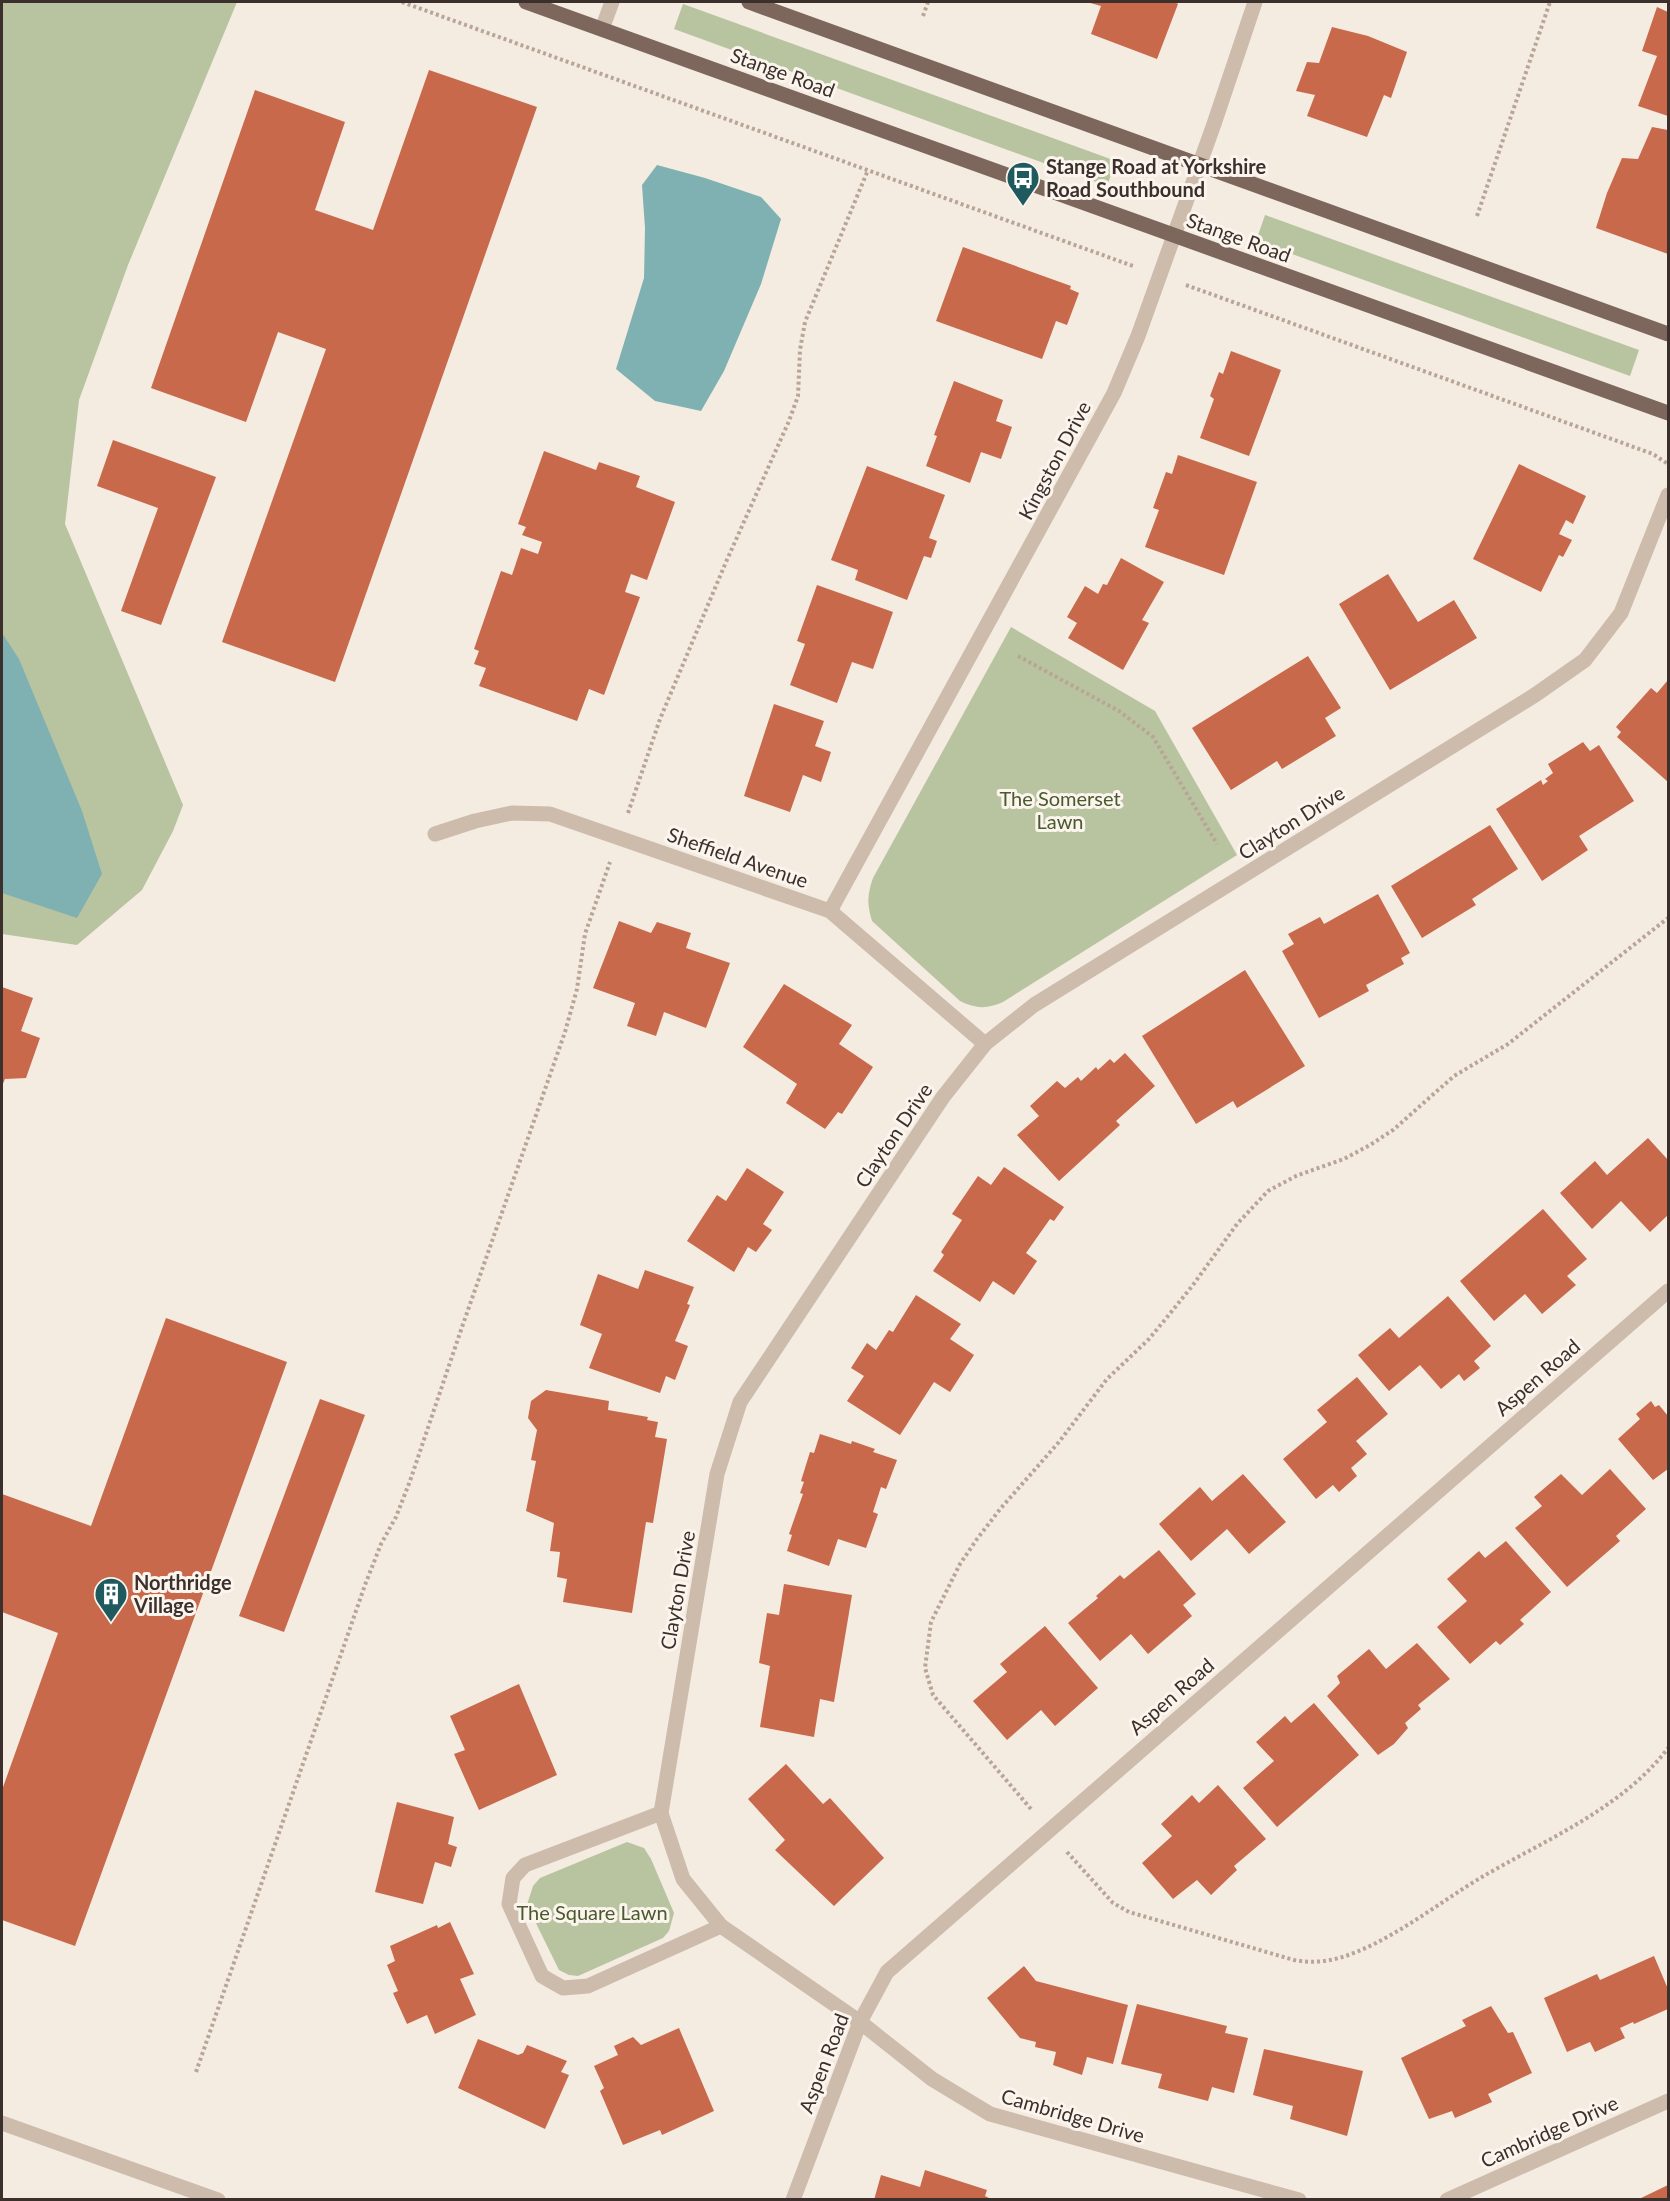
<svg xmlns="http://www.w3.org/2000/svg" width="1670" height="2201" font-family="Lato,sans-serif">
<style>
.green{fill:#b8c4a0}
.water{fill:#7fb0b2}
.building{fill:#c8694b}
.lines{fill:none;stroke-linecap:round;stroke-linejoin:round}
.path{stroke:#b9a596;stroke-width:4;stroke-dasharray:3 3;stroke-linecap:butt}
.minor{stroke:#cdbbac;stroke-width:15}
.major{stroke:#7d675c;stroke-width:15}
.labels{text-anchor:middle;dominant-baseline:central;stroke-width:6;stroke-linejoin:round;paint-order:stroke}
.street-label{font-size:20px;fill:#3b302b;stroke:#fbf5ee}
.poi-label{font-size:20px;font-weight:bold;fill:#3b302b;stroke:#fbf5ee;text-anchor:start}
.park-label{font-size:20px;fill:#4a5a2e;stroke:#fbf5ee}
</style>
<rect width="100%" height="100%" fill="#f4ebe1"/>
<g class="green">
<polygon points="2,2 237,2 128,265 79,400 65,524 183,805 173,831 142,890 77,945 2,934"/>
<polygon points="683,4 1116,161 1107,186 674,29"/>
<polygon points="1265,215 1639,350 1630,376 1256,241"/>
<path d="M1011 627 1155 711 1237 855 1003 1002C987 1009 976 1009 960 1001L872 921C867 905 867 895 873 878Z"/>
<polygon points="627,1842 644,1848 651,1859 674,1913 669,1931 663,1938 578,1976 569,1975 559,1970 527,1905 533,1886 540,1878"/>
</g>
<g class="water">
<polygon points="657,165 705,178 761,197 781,219 761,284 724,371 701,411 655,401 616,369 644,278 645,228 642,185"/>
<polygon points="2,633 19,659 82,811 102,874 77,918 2,893"/>
</g>
<g class="building">
<polygon points="1087,2 1175,2 1178,4 1157,59 1091,34 1101,6"/>
<polygon points="1657,7 1668,12 1668,116 1638,106 1657,56 1642,51"/>
<polygon points="1332,27 1368,36 1407,52 1391,98 1384,95 1367,137 1307,116 1315,95 1296,91 1307,62 1319,63"/>
<polygon points="429,70 537,107 335,682 222,642 326,349 278,332 246,422 151,388 255,90 345,122 315,210 373,230"/>
<polygon points="1652,127 1668,130 1668,254 1596,228 1607,193 1622,158 1638,159"/>
<polygon points="963,247 1071,286 1070,289 1079,293 1067,325 1056,321 1042,359 936,321"/>
<polygon points="1231,351 1281,370 1249,456 1200,438 1214,399 1210,396 1219,372 1223,374"/>
<polygon points="954,381 1003,400 996,421 1012,427 1001,459 981,452 970,483 926,466 937,436 934,435"/>
<polygon points="113,440 216,477 161,625 121,611 158,508 97,486"/>
<polygon points="544,451 596,470 599,462 640,476 636,487 675,502 647,580 631,574 625,592 640,597 604,695 589,689 577,721 479,686 486,668 474,664 479,651 474,649 501,571 512,575 521,548 538,554 542,542 522,535 526,527 518,524"/>
<polygon points="1178,455 1257,482 1224,575 1145,547 1159,510 1153,508 1166,472 1172,474"/>
<polygon points="1519,464 1586,496 1573,524 1566,520 1559,534 1572,540 1563,557 1559,555 1541,592 1473,559"/>
<polygon points="867,466 945,495 929,538 937,541 931,558 924,556 907,600 855,580 858,570 831,560"/>
<polygon points="1121,558 1164,582 1142,620 1149,623 1123,670 1068,638 1077,623 1067,617 1085,586 1098,594 1103,584 1107,585"/>
<polygon points="1388,574 1418,622 1454,600 1477,638 1390,690 1339,604"/>
<polygon points="817,585 893,612 873,669 852,662 837,703 790,685 805,644 797,641"/>
<polygon points="1308,656 1341,708 1325,718 1336,736 1282,769 1277,761 1231,790 1192,728"/>
<polygon points="1668,680 1668,782 1617,737 1621,732 1616,727 1651,688 1657,693"/>
<polygon points="774,704 824,721 815,746 831,752 821,782 803,775 790,812 744,796"/>
<polygon points="1583,742 1590,751 1599,745 1634,801 1579,836 1588,850 1542,881 1496,809 1541,780 1543,785 1548,781 1545,779 1553,773 1548,764"/>
<polygon points="1490,825 1518,869 1472,899 1476,905 1422,938 1391,886"/>
<polygon points="1378,894 1410,953 1401,958 1404,964 1366,985 1369,991 1319,1018 1282,951 1294,944 1288,934 1320,917 1324,924"/>
<polygon points="619,921 651,933 657,922 691,933 686,948 730,963 706,1028 664,1012 656,1036 627,1026 635,1003 593,988"/>
<polygon points="1245,970 1305,1066 1237,1108 1233,1101 1196,1124 1142,1036"/>
<polygon points="784,984 852,1025 839,1044 873,1067 842,1114 838,1112 825,1129 786,1103 797,1084 743,1047"/>
<polygon points="2,987 33,998 21,1031 40,1038 26,1078 5,1079 2,1086"/>
<polygon points="1125,1053 1155,1086 1116,1121 1120,1125 1059,1181 1017,1135 1039,1116 1030,1106 1057,1081 1065,1088 1078,1077 1081,1081 1096,1067 1098,1070 1110,1059 1114,1063"/>
<polygon points="1648,1138 1668,1160 1668,1215 1650,1232 1621,1201 1592,1229 1560,1193 1595,1161 1607,1175"/>
<polygon points="1004,1167 1064,1207 1054,1221 1050,1219 1026,1253 1037,1261 1014,1295 993,1281 980,1302 933,1271 944,1255 941,1252 962,1220 952,1214 978,1176 991,1185"/>
<polygon points="747,1168 784,1192 763,1224 772,1230 756,1252 748,1247 734,1272 687,1241 717,1195 726,1201"/>
<polygon points="1543,1209 1587,1259 1567,1276 1576,1285 1542,1314 1525,1294 1494,1321 1460,1281"/>
<polygon points="645,1270 694,1287 687,1304 690,1305 675,1341 688,1346 675,1380 666,1376 660,1393 589,1368 602,1334 580,1325 598,1274 638,1289"/>
<polygon points="916,1295 961,1324 950,1339 974,1355 950,1392 934,1382 900,1435 847,1401 864,1376 851,1368 867,1343 876,1350 889,1330 893,1332"/>
<polygon points="1448,1296 1491,1346 1474,1361 1480,1368 1464,1381 1459,1374 1441,1389 1420,1365 1389,1391 1358,1355 1390,1328 1399,1338"/>
<polygon points="166,1318 287,1362 75,1946 2,1920 2,1790 58,1633 2,1612 2,1494 91,1526"/>
<polygon points="1357,1377 1388,1414 1356,1441 1367,1454 1351,1468 1357,1476 1339,1492 1333,1485 1316,1499 1283,1459 1327,1422 1317,1410"/>
<polygon points="546,1390 609,1401 608,1410 648,1417 647,1420 658,1422 655,1437 667,1439 653,1523 646,1522 632,1613 563,1602 567,1579 557,1577 560,1552 550,1551 554,1523 526,1511 536,1461 531,1460 537,1430 528,1418 531,1401"/>
<polygon points="320,1399 365,1415 284,1632 239,1616"/>
<polygon points="1651,1401 1655,1407 1659,1405 1668,1416 1668,1469 1653,1480 1618,1439 1640,1419 1636,1414"/>
<polygon points="820,1434 851,1444 852,1441 875,1449 873,1452 897,1460 886,1489 881,1487 873,1512 878,1514 866,1548 838,1539 829,1566 787,1551 792,1535 789,1534 803,1494 800,1493 804,1482 801,1481 810,1452 814,1453"/>
<polygon points="1610,1469 1646,1509 1616,1536 1620,1541 1567,1587 1515,1528 1542,1506 1534,1497 1561,1474 1582,1495"/>
<polygon points="1243,1474 1286,1522 1249,1554 1227,1529 1191,1561 1159,1524 1200,1487 1212,1501"/>
<polygon points="1506,1541 1551,1592 1520,1620 1524,1624 1500,1645 1496,1641 1470,1664 1437,1627 1467,1601 1447,1579 1479,1551 1485,1558"/>
<polygon points="1159,1550 1196,1594 1183,1605 1192,1616 1148,1654 1131,1634 1100,1661 1068,1623 1098,1598 1096,1596 1120,1575 1124,1579"/>
<polygon points="784,1584 852,1595 834,1702 820,1699 814,1737 760,1727 770,1666 759,1663 767,1613 779,1615"/>
<polygon points="1045,1626 1098,1688 1055,1726 1041,1710 1007,1740 973,1701 1007,1672 1000,1664"/>
<polygon points="1417,1643 1450,1679 1418,1705 1421,1709 1405,1723 1408,1728 1394,1744 1378,1755 1327,1696 1340,1683 1337,1676 1369,1649 1386,1669"/>
<polygon points="519,1684 557,1775 479,1810 454,1754 465,1750 450,1716"/>
<polygon points="1314,1703 1359,1755 1277,1827 1243,1788 1274,1761 1256,1742 1285,1716 1291,1723"/>
<polygon points="786,1764 823,1804 830,1798 884,1858 834,1906 775,1850 785,1840 748,1799"/>
<polygon points="1218,1785 1266,1839 1234,1866 1237,1870 1211,1895 1197,1880 1173,1899 1142,1863 1172,1836 1161,1824 1192,1795 1199,1803"/>
<polygon points="397,1802 454,1817 448,1844 457,1847 451,1867 435,1862 423,1904 375,1892"/>
<polygon points="450,1922 474,1974 460,1979 476,2015 435,2034 427,2015 407,2024 393,1993 398,1991 387,1965 395,1961 390,1946 437,1925 438,1928"/>
<polygon points="1654,1956 1668,1989 1668,2009 1634,2024 1633,2022 1620,2028 1625,2038 1595,2052 1590,2042 1567,2052 1544,1998 1597,1974 1600,1980"/>
<polygon points="1024,1966 1036,1981 1128,2005 1113,2064 1087,2057 1082,2075 1053,2065 1056,2052 1035,2047 1036,2042 1020,2038 987,1998"/>
<polygon points="1137,2004 1227,2026 1225,2033 1248,2038 1234,2093 1212,2087 1208,2101 1158,2088 1162,2074 1121,2064"/>
<polygon points="1491,2006 1508,2033 1513,2032 1532,2073 1488,2094 1492,2102 1455,2118 1452,2111 1429,2119 1401,2058 1466,2026 1462,2020"/>
<polygon points="679,2028 714,2111 662,2135 660,2130 623,2145 600,2091 604,2088 594,2066 618,2055 614,2046 633,2037 641,2045"/>
<polygon points="478,2039 518,2055 523,2053 527,2045 567,2061 561,2072 569,2075 545,2129 458,2088"/>
<polygon points="1264,2049 1363,2071 1347,2136 1290,2119 1293,2106 1253,2095"/>
<polygon points="925,2170 987,2190 985,2196 993,2200 874,2200 881,2175 920,2187"/>
<polygon points="1668,2185 1668,2200 1637,2200"/>
</g>
<g class="lines">
<g class="path">
<polyline points="402,2 1133,266"/>
<polyline points="923,16 928,2"/>
<polyline points="1477,216 1550,2"/>
<polyline points="1186,285 1653,454 1668,464"/>
<polyline points="1018,656 1119,711 1153,737 1217,844"/>
<polyline points="628,813 660,719 726,562 789,421 798,396 800,350 805,322 868,170"/>
<polyline points="1031,1809 933,1695 925,1668 931,1622 960,1564 977,1539 1001,1508 1059,1442 1107,1379 1149,1339 1168,1316 1193,1285 1237,1224 1268,1191 1296,1176 1344,1159 1370,1145 1393,1130 1454,1076 1508,1044 1668,918"/>
<path d="M1067 1852 1113 1903 1129 1912 1294 1960C1310 1963 1324 1962 1339 1958 1388 1944 1438 1903 1482 1877 1545 1840 1623 1808 1668 1748"/>
<polyline points="196,2072 365,1585 381,1544 396,1517 410,1481 461,1330 565,1032 577,989 585,934 610,862"/>
</g>
<g class="minor">
<polyline points="602,29 612,2"/>
<polyline points="435,834 475,821 512,813 550,814 830,911 985,1044"/>
<polyline points="830,911 1114,393 1138,336 1214,124 1255,2"/>
<polyline points="661,1813 525,1865 513,1878 509,1904 542,1976 563,1988 588,1986 721,1926"/>
<polyline points="2,2123 218,2200"/>
<polyline points="793,2200 860,2022 887,1972 1668,1291"/>
<polyline points="1299,2200 990,2114 932,2079 860,2022 721,1926 683,1879 661,1813 717,1474 740,1402 943,1097 985,1044 1034,1005 1535,695 1585,660 1621,613 1668,495"/>
<polyline points="1447,2200 1668,2101"/>
</g>
<g class="major">
<polyline points="526,2 1668,413"/>
<polyline points="749,2 1668,334"/>
</g>
</g>
<defs>
<g id="bus-pin" transform="scale(1.725)"><path d="M0 17L-7.5 6A9.5 9.5 0 1 1 7.5 6Z" fill="#1f5a5e" stroke="#fbf5ee"/><path d="M-5-6H5V4H4V6H2V4H-2V6H-4V4H-5ZM-3.5-4V0h7V-4ZM-3.5 1.2v1.5H-2V1.2ZM2 1.2v1.5H3.5V1.2Z" fill="#fff"/></g>
<g id="building-pin" transform="scale(1.725)"><path d="M0 17L-7.5 6A9.5 9.5 0 1 1 7.5 6Z" fill="#1f5a5e" stroke="#fbf5ee"/><path d="M-4-6H4V6H1V3H-1V6H-4ZM-2.5-4.3h1.7v1.8h-1.7ZM.8-4.3h1.7v1.8H.8ZM-2.5-1h1.7V.8h-1.7ZM.8-1h1.7V.8H.8Z" fill="#fff"/></g>
</defs>
<g fill-rule="evenodd">
<use href="#bus-pin" x="1023" y="178"/>
<use href="#building-pin" x="111" y="1594"/>
</g>
<g class="labels">
<g class="street-label">
<text transform="translate(783 72) rotate(20)">Stange Road</text>
<text transform="translate(1239 237) rotate(20)">Stange Road</text>
<text transform="translate(1054 460) rotate(-62)">Kingston Drive</text>
<text transform="translate(1291 822) rotate(-32)">Clayton Drive</text>
<text transform="translate(738 857) rotate(19)">Sheffield Avenue</text>
<text transform="translate(893 1135) rotate(-56)">Clayton Drive</text>
<text transform="translate(1537 1377) rotate(-41)">Aspen Road</text>
<text transform="translate(677 1590) rotate(-80)">Clayton Drive</text>
<text transform="translate(1171 1696) rotate(-41)">Aspen Road</text>
<text transform="translate(823 2063) rotate(-69)">Aspen Road</text>
<text transform="translate(1073 2115) rotate(16)">Cambridge Drive</text>
<text transform="translate(1549 2131) rotate(-24)">Cambridge Drive</text>
</g>
<g class="poi-label">
<text x="1046" y="166">Stange Road at Yorkshire<tspan x="1046" dy="23">Road Southbound</tspan></text>
<text x="134" y="1582">Northridge<tspan x="134" dy="23">Village</tspan></text>
</g>
<g class="park-label">
<text x="1060" y="798">The Somerset<tspan x="1060" dy="23">Lawn</tspan></text>
<text x="592" y="1912">The Square Lawn</text>
</g>
</g>
<rect width="1670" height="2201" fill="none" stroke="#3b302b" stroke-width="6"/>
</svg>
